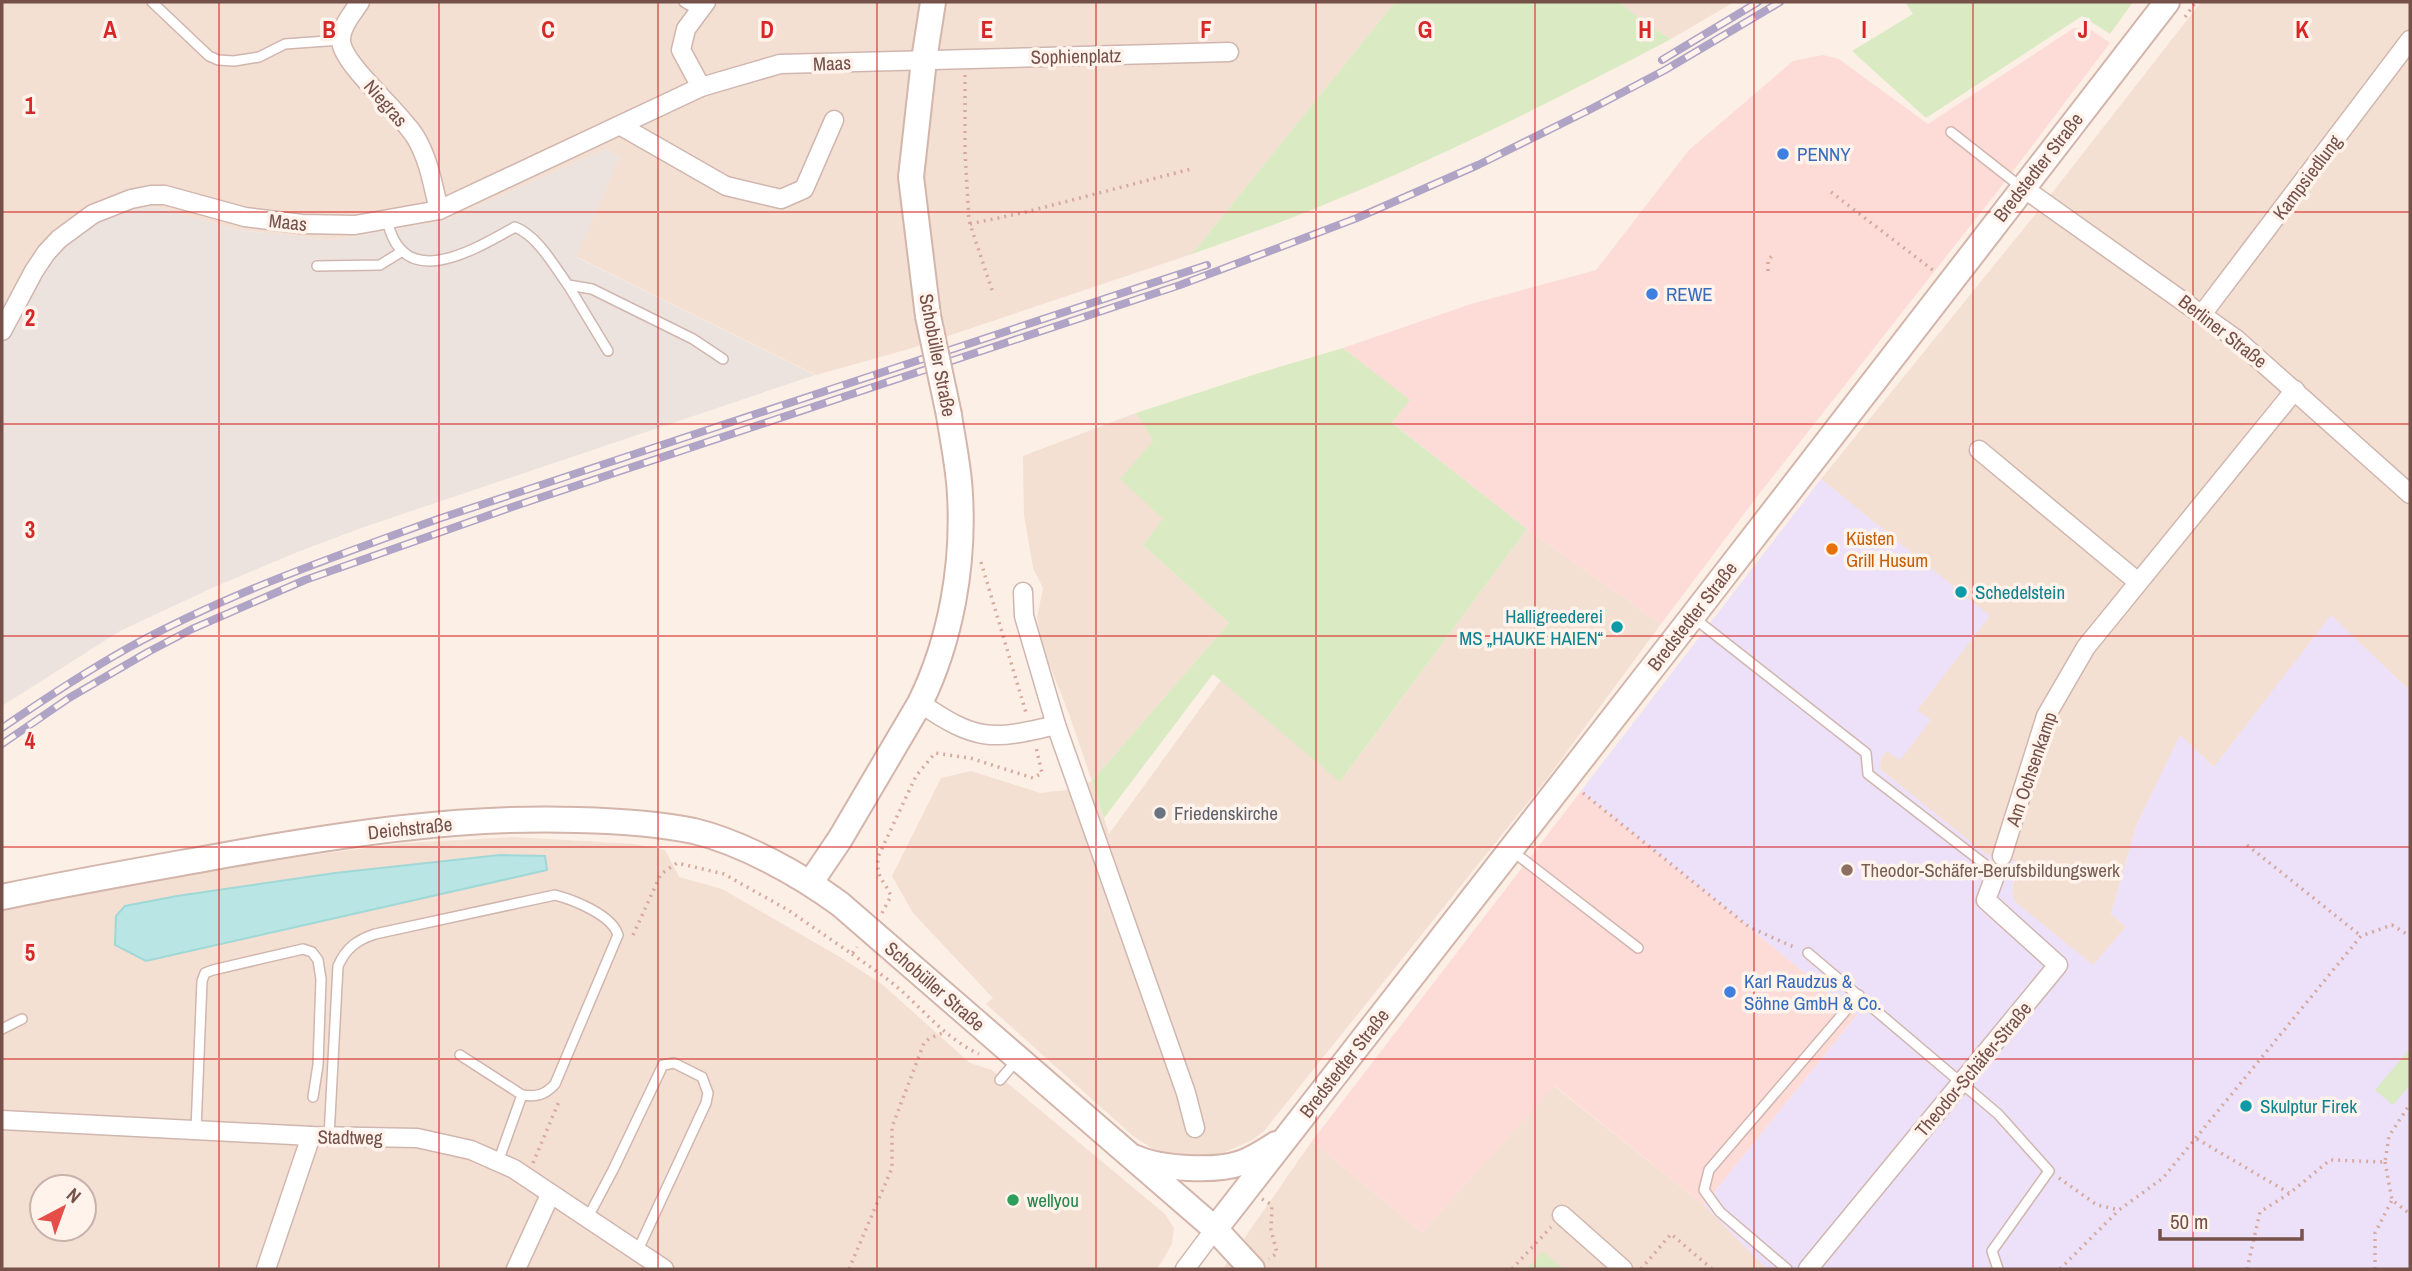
<svg xmlns="http://www.w3.org/2000/svg" width="2412" height="1271" font-family="'Archivo Narrow',sans-serif">
<style>
.residential{fill:#f4dfd3;fill-rule:evenodd}
.commercial{fill:#fddcd8}
.industrial{fill:#ece3df}
.education{fill:#ece1f9}
.green{fill:#daeac3}
.water{fill:#b9e6e4;stroke:#9fd8d6;stroke-width:2}
.lines{fill:none;stroke-linecap:round;stroke-linejoin:round}
.lane-casing{stroke:#d0b6ae;stroke-width:12}
.street-casing{stroke:#d0b6ae;stroke-width:21}
.secondary-casing{stroke:#d3b5ab;stroke-width:28}
.path{stroke:#d7aa9f;stroke-width:3.5;stroke-dasharray:2 5;stroke-linecap:butt}
.lane{stroke:#fff;stroke-width:9}
.street{stroke:#fff;stroke-width:18}
.secondary{stroke:#fff;stroke-width:24}
.rail-casing{stroke:#afa3c6;stroke-width:8}
.rail{stroke:#fff3eb;stroke-width:5;stroke-dasharray:16;stroke-linecap:butt}
.secondary-bridge-casing{stroke:#d3b5ab;stroke-width:28;stroke-linecap:butt}
.secondary-bridge{stroke:#fff;stroke-width:24}
.grid{fill:none;stroke:#d62828;stroke-width:2;stroke-opacity:0.55}
.shop-dot{fill:#3f7fe0;stroke:#fff3eb;stroke-width:2.5}
.food-dot{fill:#e8710a;stroke:#fff3eb;stroke-width:2.5}
.culture-dot{fill:#0f9aa8;stroke:#fff3eb;stroke-width:2.5}
.worship-dot{fill:#6b7280;stroke:#fff3eb;stroke-width:2.5}
.education-dot{fill:#8d6e63;stroke:#fff3eb;stroke-width:2.5}
.leisure-dot{fill:#2e9e5b;stroke:#fff3eb;stroke-width:2.5}
.labels{text-anchor:middle;dominant-baseline:central;stroke-width:7;stroke-linejoin:round;paint-order:stroke}
.street-label{font-size:19px;fill:#75514a;stroke:#fff3eb}
.shop-label{font-size:19px;fill:#366cbe;stroke:#fff3eb;text-anchor:start}
.food-label{font-size:19px;fill:#c56008;stroke:#fff3eb;text-anchor:start}
.culture-label{font-size:19px;fill:#0d838f;stroke:#fff3eb;text-anchor:start}
.worship-label{font-size:19px;fill:#5b616d;stroke:#fff3eb;text-anchor:start}
.education-label{font-size:19px;fill:#785e54;stroke:#fff3eb;text-anchor:start}
.leisure-label{font-size:19px;fill:#27864d;stroke:#fff3eb;text-anchor:start}
.grid-label{font-size:23px;text-anchor:middle;font-weight:bold;fill:#d62828;stroke:#fff3eb;stroke-width:7;stroke-linejoin:round;paint-order:stroke}
</style>
<rect width="100%" height="100%" fill="#fcefe5"/>
<g class="residential">
<polygon points="2,2 1395,2 1192,254 909,349 816,375 575,256 620,157 606,149 446,220 334,240 238,230 152,206 51,253 2,341"/>
<polygon points="1619,2 1734,2 1671,39 1643,21"/>
<polygon points="2201,2 2410,2 2410,691 2331,616 2214,767 2180,736 2137,824 2111,914 2126,927 2093,966 2014,901 2012,890 2015,877 1995,855 1987,856 1880,769 1881,759 1886,751 1930,720 1917,710 1989,616 1821,479 2038,211"/>
<polygon points="1136,413 1153,441 1164,519 1143,545 1229,623 1092,781 1109,834 1221,680 1341,781 1527,529 1661,624 1549,776 1264,1131 1252,1140 1221,1154 1196,1158 1175,1156 1153,1149 1133,1136 986,1004 993,998 913,913 892,876 941,778 971,771 1040,793 1066,790 1092,781 1069,714 1044,651 1037,618 1043,588 1033,568 1024,515 1023,456"/>
<path d="M513 837 634 844 665 850 679 877 722 889 840 957 883 985 970 1063 992 1070 1165 1214 1174 1228 1172 1243 1163 1260 1156 1269H2V911L66 894 257 862 406 843ZM42 1187H84V1229H42Z"/>
<polygon points="1554,1086 1704,1205 1767,1269 1223,1269 1312,1141 1422,1232"/>
</g>
<g class="commercial">
<polygon points="2074,28 2090,29 2110,43 2004,183 1756,498 1661,624 1527,529 1391,422 1409,400 1343,348 1471,304 1596,270 1689,150 1793,61 1823,55 1839,59 1928,124"/>
<polygon points="1581,791 1857,1015 1704,1205 1555,1086 1422,1232 1312,1141"/>
</g>
<polygon class="industrial" points="606,149 620,157 576,257 815,375 364,527 300,551 212,588 120,631 2,706 2,341 51,253 99,217 152,206 238,230 334,240 446,220"/>
<polygon class="education" points="1821,479 1990,616 1917,710 1931,720 1900,760 1886,751 1881,759 1880,769 1987,855 1995,855 2017,862 2012,890 2014,901 2093,965 2126,927 2111,914 2137,824 2180,735 2214,767 2331,615 2410,691 2410,1269 1767,1269 1704,1205 1857,1015 1581,791"/>
<g class="green">
<path d="M1395 2H1619L1643 21 1671 39C1555 100 1438 159 1316 208 1275 225 1233 239 1192 254Z"/>
<polygon points="1905,2 2133,2 2110,34 2082,16 1926,118 1852,51 1913,14"/>
<polygon points="1343,348 1410,400 1392,423 1527,529 1340,782 1213,674 1104,818 1092,781 1229,623 1143,545 1163,519 1120,479 1153,441 1136,413 1259,373"/>
<polygon points="2408,1051 2410,1053 2410,1085 2393,1105 2375,1090"/>
<polygon points="1543,1251 1563,1269 1527,1269"/>
</g>
<polygon class="water" points="500,855 545,856 547,870 146,961 115,945 116,916 125,906 177,896 335,873"/>
<g class="lines">
<g class="lane-casing">
<g id="lane">
<polyline points="152,2 209,56 218,60 234,61 259,57 285,44 341,40"/>
<polyline points="684,2 699,11"/>
<polyline points="1951,132 2021,187"/>
<path d="M387 219C402 294 474 250 515 227 538 236 554 266 568 285L592 289 693 339 723 359"/>
<polyline points="317,266 380,265 401,252"/>
<polyline points="568,285 608,351"/>
<polyline points="1694,618 1866,753 1868,774 1996,873"/>
<polyline points="1511,850 1638,948"/>
<polyline points="1808,953 1998,1114 2049,1171 1992,1251 1998,1269"/>
<polyline points="2,1029 22,1019"/>
<polyline points="460,1055 522,1095 498,1162"/>
<polyline points="1000,1080 1017,1060"/>
<polyline points="196,1130 202,981 205,973 213,970 303,949 312,952 318,960 321,979 318,1065 313,1097"/>
<path d="M329 1137 338 966C346 948 357 940 375 934L555 895C574 900 612 915 618 935L555 1084C545 1095 537 1097 522 1095"/>
<polyline points="587,1219 613,1170 663,1065 674,1063 702,1077 708,1093 706,1103 637,1252"/>
<polyline points="1787,1269 1720,1212 1704,1190 1709,1170 1859,995"/>
</g>
</g>
<g class="street-casing">
<g id="street">
<path d="M360 2C353 13 341 26 341 40 341 64 402 113 416 138 429 160 433 186 439 210"/>
<polyline points="701,87 681,50 686,29 706,2"/>
<polyline points="621,126 726,186 781,199 804,189 834,120"/>
<polyline points="2022,187 2236,339 2410,494"/>
<polyline points="2203,313 2410,40"/>
<polyline points="2,331 34,271 46,253 59,239 93,214 131,199 151,195 165,195 245,217 302,224 355,225 439,210 701,87 780,64 1229,52"/>
<polyline points="1979,450 2138,582"/>
<polyline points="1023,592 1024,616 1056,725"/>
<path d="M920 703C976 741 991 741 1056 725L1186 1093 1195 1128"/>
<polyline points="2002,856 2046,716 2086,647 2295,390"/>
<polyline points="2,1120 311,1136 417,1138 471,1150 514,1169 664,1269"/>
<polyline points="1562,1215 1623,1269"/>
<polyline points="266,1269 311,1136"/>
<polyline points="516,1269 550,1195"/>
<polyline points="1185,1269 1215,1229"/>
<polyline points="1808,1269 2058,965 1986,900 1996,873"/>
</g>
</g>
<g class="secondary-casing">
<g id="secondary">
<polyline points="928,316 911,177 924,60 933,2"/>
<path d="M811 882 840 839 920 703C951 640 964 565 960 495 959 469 953 442 949 415"/>
<path d="M2 897C78 881 154 868 231 854 345 834 461 816 578 820 617 821 655 823 694 831 743 843 799 874 840 904L1215 1229 1252 1269"/>
<path d="M1136 1158C1161 1169 1215 1172 1241 1163 1253 1159 1265 1151 1276 1144"/>
<polyline points="1215,1229 1692,617 2167,2"/>
</g>
</g>
<g class="path">
<polyline points="2185,17 2196,2"/>
<polyline points="965,75 965,152 969,221 993,293"/>
<polyline points="1831,192 1934,271"/>
<polyline points="970,224 1026,212 1191,169"/>
<polyline points="1768,271 1768,260 1774,254"/>
<polyline points="981,562 1027,716"/>
<polyline points="1583,793 1749,927 1796,948"/>
<polyline points="2247,845 2361,936"/>
<path d="M882 913 891 896C884 879 876 879 878 857L916 776 935 753 970 758 1033 778 1042 773 1036 747"/>
<polyline points="633,935 661,874 677,863 724,874 788,910 852,954 857,947"/>
<path d="M852 954C867 965 883 975 897 987 924 1010 946 1039 979 1054"/>
<polyline points="2197,1139 2289,1193"/>
<polyline points="2385,1162 2392,1200 2410,1214"/>
<polyline points="533,1163 560,1099"/>
<polyline points="2059,1178 2097,1205 2119,1210 2163,1178 2361,936 2392,925 2410,936"/>
<polyline points="1262,1199 1272,1205 1271,1230 1277,1253 1269,1259"/>
<polyline points="849,1269 892,1168 892,1127 924,1043 930,1038 945,1032"/>
<polyline points="1512,1269 1551,1227"/>
<polyline points="1641,1269 1671,1234 1712,1269"/>
<polyline points="2060,1269 2119,1210"/>
<polyline points="2247,1269 2260,1212 2290,1193 2330,1160 2385,1162 2389,1136 2410,1104"/>
<polyline points="2375,1269 2375,1233 2392,1200"/>
</g>
<use href="#lane" class="lane"/>
<use href="#street" class="street"/>
<use href="#secondary" class="secondary"/>
<g class="rail-casing">
<g id="rail">
<polyline points="1662,60 1758,2"/>
<path d="M2 728C43 700 85 672 128 648 226 594 333 557 438 519L1207 265"/>
<polyline points="2,744 69,698 148,652 192,629 305,580 515,506 1180,285 1357,218 1478,165 1591,109 1665,70 1780,2"/>
</g>
</g>
<use href="#rail" class="rail"/>
<g class="secondary-bridge-casing">
<polyline id="secondary-bridge" points="928,316 949,415"/>
</g>
<use href="#secondary-bridge" class="secondary-bridge"/>
</g>
<path class="grid" d="M219 2V1269M439 2V1269M658 2V1269M877 2V1269M1096 2V1269M1316 2V1269M1535 2V1269M1754 2V1269M1973 2V1269M2193 2V1269M2 212H2410M2 424H2410M2 636H2410M2 847H2410M2 1059H2410"/>
<g class="shop-dot">
<circle cx="1783" cy="154" r="7"/>
<circle cx="1652" cy="294" r="7"/>
<circle cx="1730" cy="992" r="7"/>
</g>
<circle class="food-dot" cx="1832" cy="549" r="7"/>
<g class="culture-dot">
<circle cx="1961" cy="592" r="7"/>
<circle cx="1617" cy="627" r="7"/>
<circle cx="2246" cy="1106" r="7"/>
</g>
<circle class="worship-dot" cx="1160" cy="813" r="7"/>
<circle class="education-dot" cx="1847" cy="870" r="7"/>
<circle class="leisure-dot" cx="1013" cy="1200" r="7"/>
<g class="labels">
<g class="street-label">
<text transform="translate(1076 56) rotate(-1)">Sophienplatz</text>
<text transform="translate(832 63) rotate(-2)">Maas</text>
<text transform="translate(386 103) rotate(49)">Niegras</text>
<text transform="translate(2038 167) rotate(-52)">Bredstedter Straße</text>
<text transform="translate(2307 177) rotate(-53)">Kampsiedlung</text>
<text transform="translate(288 222) rotate(6)">Maas</text>
<text transform="translate(2223 331) rotate(38)">Berliner Straße</text>
<text transform="translate(938 355) rotate(79)">Schobüller Straße</text>
<text transform="translate(1692 616) rotate(-52)">Bredstedter Straße</text>
<text transform="translate(2031 769) rotate(-71)">Am Ochsenkamp</text>
<text transform="translate(410 828) rotate(-6)">Deichstraße</text>
<text transform="translate(935 986) rotate(41)">Schobüller Straße</text>
<text transform="translate(1344 1063) rotate(-52)">Bredstedter Straße</text>
<text transform="translate(1973 1069) rotate(-50)">Theodor-Schäfer-Straße</text>
<text transform="translate(350 1137) rotate(1)">Stadtweg</text>
</g>
<g class="shop-label">
<text x="1797" y="154">PENNY</text>
<text x="1666" y="294">REWE</text>
<text x="1744" y="981">Karl Raudzus &amp;<tspan x="1744" dy="22">Söhne GmbH &amp; Co.</tspan></text>
</g>
<g class="food-label">
<text x="1846" y="538">Küsten<tspan x="1846" dy="22">Grill Husum</tspan></text>
</g>
<g class="culture-label">
<text x="1975" y="592">Schedelstein</text>
<text x="1603" y="616" text-anchor="end">Halligreederei<tspan x="1603" dy="22">MS „HAUKE HAIEN“</tspan></text>
<text x="2260" y="1106">Skulptur Firek</text>
</g>
<g class="worship-label">
<text x="1174" y="813">Friedenskirche</text>
</g>
<g class="education-label">
<text x="1861" y="870">Theodor-Schäfer-Berufsbildungswerk</text>
</g>
<g class="leisure-label">
<text x="1027" y="1200">wellyou</text>
</g>
</g>
<g class="grid-label">
<text x="110" y="38">A</text>
<text x="329" y="38">B</text>
<text x="548" y="38">C</text>
<text x="767" y="38">D</text>
<text x="987" y="38">E</text>
<text x="1206" y="38">F</text>
<text x="1425" y="38">G</text>
<text x="1645" y="38">H</text>
<text x="1864" y="38">I</text>
<text x="2083" y="38">J</text>
<text x="2302" y="38">K</text>
<text x="30" y="114">1</text>
<text x="30" y="326">2</text>
<text x="30" y="538">3</text>
<text x="30" y="749">4</text>
<text x="30" y="961">5</text>
</g>
<rect width="2412" height="1271" fill="none" stroke="#75514a" stroke-width="7"/>
<g transform="translate(63 1208) rotate(41)"><circle r="33" fill="#fff3eb" stroke="#c8b2ab" stroke-width="2"/>
<path d="M0-5L12 26L0 18L-12 26Z" fill="#e64f49"/>
<text y="-10" font-size="19" font-weight="bold" text-anchor="middle" fill="#75514a">N</text>
</g>
<path d="M2160 1229v10h142v-10" fill="none" stroke="#75514a" stroke-width="3.5"/>
<text x="2170" y="1229" font-size="21" fill="#75514a" stroke="#fff3eb" stroke-width="5" paint-order="stroke">50 m</text>
</svg>
